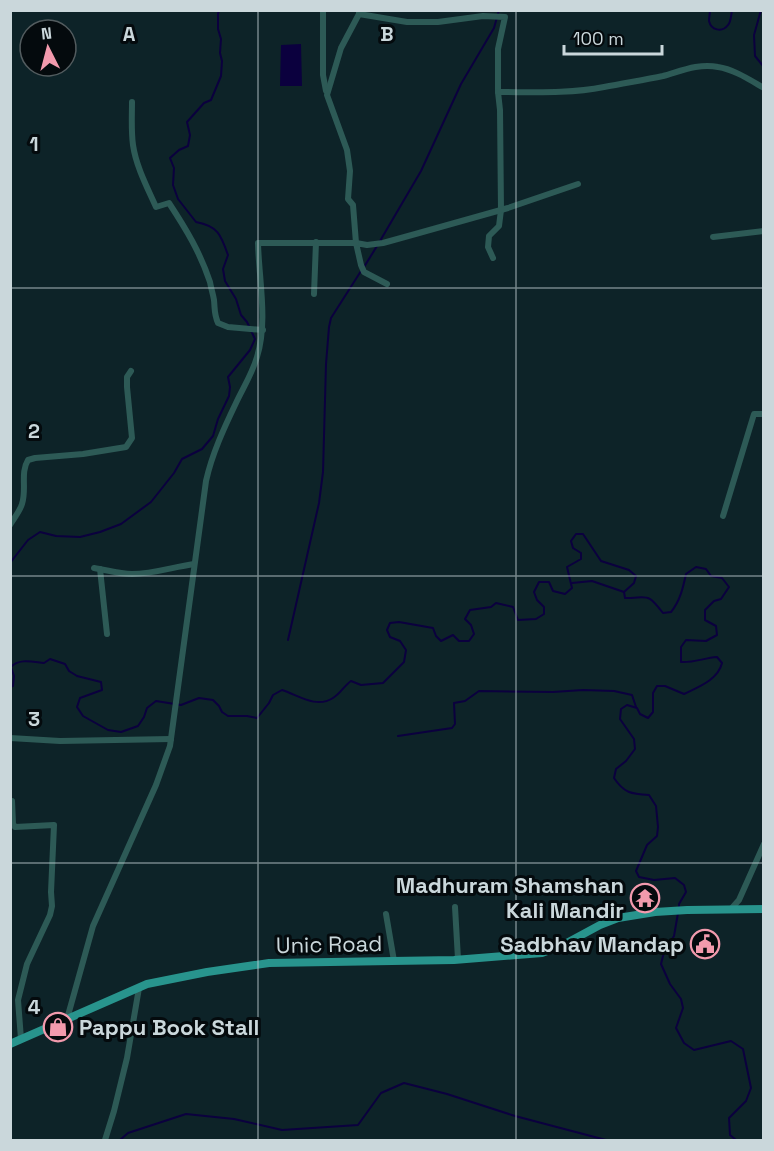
<svg xmlns="http://www.w3.org/2000/svg" width="774" height="1151" font-family="'Space Grotesk',sans-serif">
<style>
.water{fill:#0b003e}
.lines{fill:none;stroke-linecap:round;stroke-linejoin:round}
.stream{stroke:#0b003e;stroke-width:2}
.minor{stroke:#2d5a56;stroke-width:6}
.major{stroke:#28948d;stroke-width:8}
.grid{fill:none;stroke:#cad7db;stroke-width:1.5;stroke-opacity:0.55}
.labels{text-anchor:middle;dominant-baseline:central;stroke-width:6;stroke-linejoin:round;paint-order:stroke}
.poi-label{font-size:22px;font-weight:bold;fill:#cad7db;stroke:#040a0d;text-anchor:end}
.street-label{font-size:22px;fill:#cad7db;stroke:#040a0d}
.grid-label{font-size:20px;text-anchor:middle;font-weight:bold;fill:#cad7db;stroke:#040a0d;stroke-width:6;stroke-linejoin:round;paint-order:stroke}
</style>
<rect width="100%" height="100%" fill="#0d2328"/>
<polygon class="water" points="301,44 302,86 280,86 281,45"/>
<g class="lines">
<g class="stream">
<path d="M710 10C710 14 709 17 709 21 711 30 722 33 728 25 731 22 731 15 732 10"/>
<polyline points="761,10 754,35 755,56 764,67"/>
<polyline points="380,241 421,171 461,84 494,28 499,10"/>
<polyline points="364,267 377,246"/>
<path d="M10 563 28 540 40 532 56 536 80 537 100 532 121 524 151 502 174 473 182 459 202 449 213 436 218 419 229 396 230 387 228 377 250 350 255 339 247 322 241 315 236 299 225 281 223 269 228 255C221 235 218 226 196 222L178 199 173 185 174 168 170 158 179 150 188 146 190 135 187 122 204 103 211 100 221 76 222 61 220 53 221 39 218 29V14L219 10"/>
<polyline points="572,583 592,581 624,592"/>
<polyline points="288,640 319,503 323,472 326,364 329,327 331,318 361,271"/>
<path d="M10 687 13 686 14 676 11 667C19 658 33 662 44 663L50 659 65 664 69 671 77 676 101 682 102 690 80 698 77 707 83 716 108 730 121 732 138 726 144 717 147 708 156 701 181 705 199 698 213 700 219 706 222 712 228 716H247L257 718 269 703 273 695 282 690C298 695 316 709 333 698 340 694 344 686 351 681L361 685 383 683 404 662 406 650 400 641 390 637 387 630 390 623 399 622 433 628 436 636 441 641 453 635 459 641H469L474 634 471 625 465 619 470 610 491 607 496 603 513 607 518 620 536 619 544 614V607L537 600 534 592 539 582H549L553 591 565 594 572 588 567 567 581 559V553L573 548 571 541 576 534H583L601 561 629 570 636 576 634 583 624 592 625 598C649 598 647 592 663 613L671 612C680 601 683 588 686 574L696 567 706 569 711 576 722 578 729 587 721 599 714 601 705 610V620L716 626 717 635 706 641 686 640 681 647V662C693 663 704 658 717 657L722 663C718 680 698 687 684 694L665 686H657L653 693V712L648 718 640 714 637 708 627 705 621 709 620 719 634 739 635 749 626 761 616 769 614 778C624 793 631 794 649 795L656 806 658 827 657 836 647 845 636 871 639 877 654 880 675 878 684 885 686 892 679 904V907"/>
<polyline points="398,736 452,728 455,724 454,703 465,701 479,691 553,692 583,690 614,691 632,695 636,707"/>
<polyline points="678,913 674,936 664,952 661,964 670,984 681,999 683,1008 676,1028 684,1043 694,1050 731,1041 743,1049 751,1088 746,1101 729,1118 730,1135 736,1140"/>
<polyline points="120,1140 128,1133 186,1114 234,1119 282,1130 358,1125 381,1093 404,1083 447,1094 515,1116 606,1140"/>
</g>
<g class="minor">
<polyline points="323,11 323,75 326,91"/>
<polyline points="359,14 407,22 438,22 483,16 505,17 498,49 498,92 500,110 501,210 499,226 489,236 488,247 493,258"/>
<path d="M498 92C533 92 569 94 604 87 624 83 644 80 663 76 681 71 699 63 718 67 733 69 750 80 764 88"/>
<path d="M132 102C132 116 131 130 133 145 136 166 147 187 156 207L169 203C186 229 200 252 210 282 211 288 213 294 214 300 215 310 214 314 218 323L228 327 263 330"/>
<polyline points="713,237 764,231"/>
<polyline points="387,284 364,272 361,265 356,243 367,245 383,243 419,233 508,208 578,184"/>
<polyline points="314,294 316,242"/>
<polyline points="723,516 754,414 764,414"/>
<path d="M10 525C14 518 20 511 22 504 27 489 20 473 28 460L35 458 83 454 126 447 132 438 127 387V377L131 371"/>
<path d="M94 568C107 570 119 574 132 574 153 574 173 567 194 564"/>
<polyline points="100,569 107,634"/>
<polyline points="10,738 60,741 171,739"/>
<polyline points="12,801 13,824 15,827 54,825 51,892 52,906 50,915 27,964 18,1000 21,1039"/>
<polyline points="455,907 458,959"/>
<polyline points="731,909 739,900 764,844"/>
<polyline points="386,914 394,961"/>
<path d="M67 1019 93 926 156 785 170 746 206 481C212 454 224 428 236 403 243 388 252 374 257 357 268 321 259 281 258 243H356L353 205 348 199 350 171 347 150 327 95 341 48 359 14V10"/>
<polyline points="105,1140 114,1111 127,1058 139,988"/>
</g>
<polyline class="major" points="10,1044 147,984 207,972 269,963 454,960 542,953 563,945 600,925 618,918 655,912 687,910 764,909"/>
</g>
<path class="grid" d="M258 10V1140M516 10V1140M10 288H764M10 576H764M10 863H764"/>
<defs>
<g id="temple-ring" transform="scale(1.5)"><circle r="9.5" fill="#040a0d" stroke="#f29aad" stroke-width="1.5"/><path d="M0-6L5-2H3V0L6.5 2.5H4V6H1.5V3h-3V6H-4V2.5H-6.5L-3 0V-2H-5Z" fill="#f29aad"/></g>
<g id="civic-ring" transform="scale(1.5)"><circle r="9.5" fill="#040a0d" stroke="#f29aad" stroke-width="1.5"/><path d="M-.6-6.5H3V-4.5H.6V-3L4-1V1h2V6H-6V1h2V-1L-.6-3ZM-1.2 2.5V6h2.4V2.5Z" fill="#f29aad"/></g>
<g id="shop-ring" transform="scale(1.5)"><circle r="9.5" fill="#040a0d" stroke="#f29aad" stroke-width="1.5"/><path d="M-5-2.5h2.3a2.7 3.5 0 0 1 5.4 0H5L5.5 6h-11ZM-1.5-2.5h3a1.5 2.3 0 0 0-3 0Z" fill="#f29aad"/></g>
</defs>
<g fill-rule="evenodd">
<use href="#temple-ring" x="645" y="898"/>
<use href="#civic-ring" x="705" y="944"/>
<use href="#shop-ring" x="58" y="1027"/>
</g>
<g class="labels">
<g class="poi-label">
<text x="624" y="885">Madhuram Shamshan<tspan x="624" dy="25">Kali Mandir</tspan></text>
<text x="684" y="944">Sadbhav Mandap</text>
<text x="79" y="1027" text-anchor="start">Pappu Book Stall</text>
</g>
<g class="street-label">
<text transform="translate(329 944) rotate(-1)">Unic Road</text>
</g>
</g>
<g class="grid-label">
<text x="129" y="41">A</text>
<text x="387" y="41">B</text>
<text x="34" y="151">1</text>
<text x="34" y="438">2</text>
<text x="34" y="726">3</text>
<text x="34" y="1014">4</text>
</g>
<rect width="774" height="1151" fill="none" stroke="#cad7db" stroke-width="24"/>
<g transform="translate(48 48) rotate(354)"><circle r="28" fill="#040a0d" stroke="#535c5f" stroke-width="1.5"/>
<path d="M0-4.5L10 22L0 15L-10 22Z" fill="#f29aad"/>
<text y="-9" font-size="16" font-weight="bold" text-anchor="middle" fill="#cad7db">N</text>
</g>
<path d="M564 45v9h98v-9" fill="none" stroke="#cad7db" stroke-width="3"/>
<text x="573" y="45" font-size="18" fill="#cad7db" stroke="#040a0d" stroke-width="4.5" paint-order="stroke">100 m</text>
</svg>
